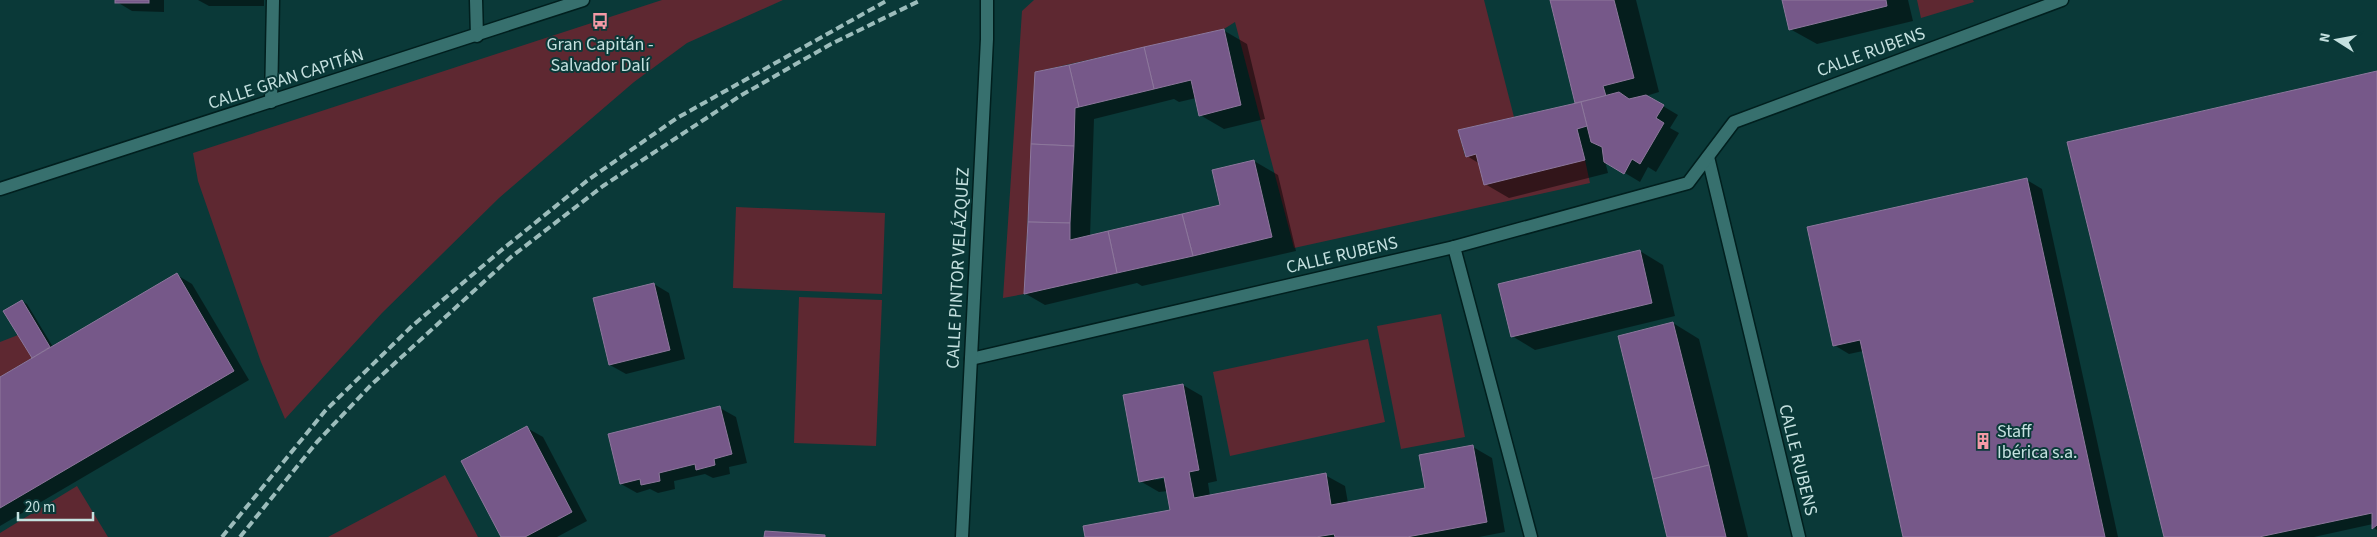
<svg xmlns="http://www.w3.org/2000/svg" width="2377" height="537" font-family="'Source Sans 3',sans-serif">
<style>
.green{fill:#5e2831}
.shadow{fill:#0007;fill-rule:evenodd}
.building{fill:#765889;stroke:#8d779c}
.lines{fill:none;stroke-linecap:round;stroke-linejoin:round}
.minor-casing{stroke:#011f1e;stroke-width:15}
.minor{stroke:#37706e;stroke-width:12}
.rail{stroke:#9cbcbb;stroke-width:4;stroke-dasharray:8 4;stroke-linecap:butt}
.labels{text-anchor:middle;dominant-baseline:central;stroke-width:4;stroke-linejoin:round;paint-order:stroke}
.poi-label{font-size:18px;fill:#c5e1e0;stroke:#0a3938}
.street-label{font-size:18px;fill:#c5e1e0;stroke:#0a3938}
</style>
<rect width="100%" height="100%" fill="#0a3938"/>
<g class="green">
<polygon points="662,0 783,0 687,43 634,82 499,198 382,313 285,419 261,362 198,181 193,153"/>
<polygon points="1034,0 1484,0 1514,117 1458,130 1465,156 1476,154 1585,160 1590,183 1294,248 1235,22 1224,29 1035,72 1024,294 1003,298 1022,11"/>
<polygon points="1917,0 1973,0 1974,2 1921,18"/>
<polygon points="736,207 885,213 882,294 733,288"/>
<polygon points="799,297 882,300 876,446 794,443"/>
<polygon points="1441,314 1465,437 1401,449 1377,326"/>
<polygon points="18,335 32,358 0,377 0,342"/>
<polygon points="1368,339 1385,422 1230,456 1213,372"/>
<polygon points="445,475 478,537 328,537"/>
<polygon points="77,486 108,537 0,537 0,533"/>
</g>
<g class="shadow">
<polygon points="117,0 164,0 164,12 132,11 117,2"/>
<polygon points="198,0 264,0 264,6 209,6"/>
<polygon points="1550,0 1636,0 1659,92 1646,96 1678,115 1670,128 1679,133 1656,172 1648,167 1640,182 1605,161 1608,173 1509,198 1485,184 1480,164 1467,156 1579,104 1576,102"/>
<polygon points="1784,0 1908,0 1913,21 1817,44 1790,29"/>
<polygon points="1223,30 1247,44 1265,119 1224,129 1200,115 1196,98 1179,102 1174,99 1094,119 1090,237 1222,206 1254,161 1278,175 1296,251 1142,286 1137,283 1045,305 1026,294 1036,73"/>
<polygon points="2377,72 2377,530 2374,528 2373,524 2314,537 2165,537"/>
<polygon points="2027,180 2042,189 2118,537 1904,537 1863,351 1849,354 1834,345"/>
<polygon points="1640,251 1663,265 1675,316 1535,350 1512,336"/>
<polygon points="177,275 192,284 249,380 0,526 0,378 34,358 5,311 22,301 27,304 53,347"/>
<polygon points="654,284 669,293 685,359 626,374 610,365"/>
<polygon points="1673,323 1699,339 1748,537 1669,537"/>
<path d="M1183 385 1202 396 1217 481 1208 483 1210 496 1325 475 1345 486 1348 503 1426 489 1473 447 1492 458 1505 532 1479 537H1086L1172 511 1168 491 1159 492 1140 481ZM1170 475V478L1155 480V478Z"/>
<polygon points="720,408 736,417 747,463 729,467 730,474 713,478 705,474 674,481 675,489 658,493 650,489 637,493 621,484"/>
<polygon points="527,428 543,437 587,521 557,537 503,537"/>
</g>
<g class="building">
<rect x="115" y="0" width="34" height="3"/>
<polygon points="1550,0 1614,0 1634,78 1603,86 1606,96 1575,103"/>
<polygon points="1782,0 1886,0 1887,6 1789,30"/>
<polygon points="1224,29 1241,105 1199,116 1191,80 1154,89 1144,47"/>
<polygon points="1144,47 1154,89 1079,107 1069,65"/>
<polygon points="1069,65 1079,107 1075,108 1074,146 1031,144 1035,72"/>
<polygon points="2377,71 2377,525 2372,529 2372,513 2259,537 2164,537 2067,142"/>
<polygon points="1619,92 1629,99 1646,95 1664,105 1656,118 1664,123 1640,164 1632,159 1624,174 1604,162 1602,147 1591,142 1581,102"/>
<polygon points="1581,102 1587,126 1577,129 1585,160 1484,185 1476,154 1466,157 1458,130"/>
<polygon points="1031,144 1074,146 1070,223 1028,222"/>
<polygon points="1254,160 1272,237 1193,256 1182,214 1220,205 1212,170"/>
<polygon points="2027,178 2105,537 1903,537 1860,340 1833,346 1807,227"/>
<polygon points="1182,214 1193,256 1117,273 1108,231"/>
<polygon points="1028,222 1070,223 1070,240 1108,231 1117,273 1024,294"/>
<polygon points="1640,250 1652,303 1511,337 1498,284"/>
<polygon points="177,273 234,371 0,508 0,377"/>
<polygon points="654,283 670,350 609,365 593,298"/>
<polygon points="22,300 50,347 32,358 3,311"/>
<polygon points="1673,322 1709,465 1653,479 1618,336"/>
<polygon points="1183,384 1199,470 1189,472 1194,498 1326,473 1331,505 1425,488 1419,455 1473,445 1487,522 1407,537 1335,537 1334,534 1316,537 1085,537 1083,526 1170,510 1164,477 1139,482 1123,395"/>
<polygon points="720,406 732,454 714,459 715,465 696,470 695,464 659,473 660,481 641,485 640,479 620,484 608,434"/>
<polygon points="527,426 572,512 525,537 501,537 461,461"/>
<polygon points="1709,465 1726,537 1667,537 1653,479"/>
<polygon points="765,531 825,535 825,537 764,537"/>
</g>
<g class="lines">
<g class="minor-casing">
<g id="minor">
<polyline points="476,0 477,36"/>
<polyline points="271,102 273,0"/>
<polyline points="1708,157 1799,537"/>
<polyline points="0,189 583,0"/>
<polyline points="1454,247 1531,537"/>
<polyline points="971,359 1454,247 1688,183 1734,122 2062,0"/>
<polyline points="962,537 987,39 987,0"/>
</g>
</g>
<use href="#minor" class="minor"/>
<g class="rail">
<polyline points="222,537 325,411 412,326 504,248 588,180 677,118 888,0"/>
<polyline points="240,537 317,442 371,385 511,257 603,186 740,96 831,44 921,0"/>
</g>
</g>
<defs>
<g id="bus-bare" transform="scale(1.35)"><path d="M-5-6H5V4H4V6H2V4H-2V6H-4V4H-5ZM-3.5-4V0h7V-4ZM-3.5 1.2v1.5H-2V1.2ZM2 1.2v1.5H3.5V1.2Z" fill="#f49aa6" stroke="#0a3938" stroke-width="2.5" paint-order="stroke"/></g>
<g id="building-bare" transform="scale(1.35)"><path d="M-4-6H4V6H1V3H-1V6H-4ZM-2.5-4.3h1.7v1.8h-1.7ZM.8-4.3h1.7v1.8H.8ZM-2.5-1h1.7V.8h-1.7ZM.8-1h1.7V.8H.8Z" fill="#f49aa6" stroke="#0a3938" stroke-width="2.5" paint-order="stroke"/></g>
</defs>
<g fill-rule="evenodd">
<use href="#bus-bare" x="600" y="21"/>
<use href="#building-bare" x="1983" y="441"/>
</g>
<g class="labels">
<g class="poi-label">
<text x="600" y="44">Gran Capitán -<tspan x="600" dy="21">Salvador Dalí</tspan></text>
<text x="1997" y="431" text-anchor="start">Staff<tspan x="1997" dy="21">Ibérica s.a.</tspan></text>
</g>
<g class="street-label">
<text transform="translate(1871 52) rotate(-20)">CALLE RUBENS</text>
<text transform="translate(286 79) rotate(-18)">CALLE GRAN CAPITÁN</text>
<text transform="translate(1342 255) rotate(-13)">CALLE RUBENS</text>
<text transform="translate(958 268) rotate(-87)">CALLE PINTOR VELÁZQUEZ</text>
<text transform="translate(1798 460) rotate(76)">CALLE RUBENS</text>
</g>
</g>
<g transform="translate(2337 40) rotate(281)" stroke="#0a3938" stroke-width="4" paint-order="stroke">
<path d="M0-4L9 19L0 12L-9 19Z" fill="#c5e1e0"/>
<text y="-8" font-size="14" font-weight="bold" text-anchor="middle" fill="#c5e1e0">N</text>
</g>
<path d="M18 512v8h75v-8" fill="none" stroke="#c5e1e0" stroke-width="2.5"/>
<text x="25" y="512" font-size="15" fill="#c5e1e0" stroke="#0a3938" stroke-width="4" paint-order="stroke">20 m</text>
</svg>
